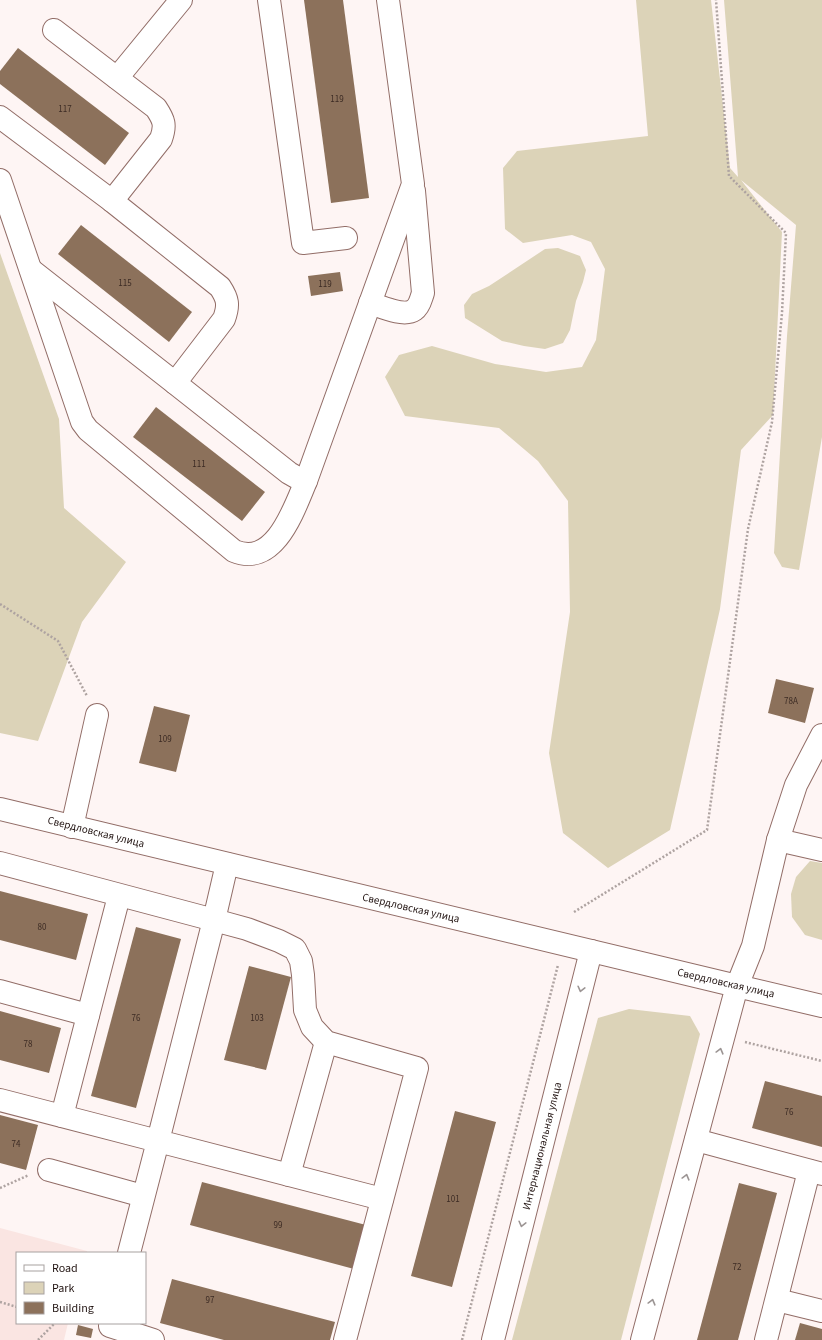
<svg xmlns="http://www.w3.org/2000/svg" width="822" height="1340" font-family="'Source Sans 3',sans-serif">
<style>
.built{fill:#fae5e2}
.green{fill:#dcd3b8}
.building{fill:#8c715b}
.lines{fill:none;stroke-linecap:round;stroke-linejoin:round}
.minor-casing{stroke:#926d67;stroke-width:24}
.major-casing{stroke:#926d67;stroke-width:24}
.path{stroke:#aea3a1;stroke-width:2.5;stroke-dasharray:2 2;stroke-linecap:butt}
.minor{stroke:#fff;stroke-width:22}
.major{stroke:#fff;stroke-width:22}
.oneway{stroke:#9c9594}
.labels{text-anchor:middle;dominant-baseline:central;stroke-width:3;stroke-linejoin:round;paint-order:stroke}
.number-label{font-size:9px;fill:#3c2b24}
.street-label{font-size:11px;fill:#221412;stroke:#fff}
</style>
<rect width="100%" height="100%" fill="#fef5f4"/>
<polygon class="built" points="0,1228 87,1251 87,1253 17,1253 17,1323 68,1323 64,1340 0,1340"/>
<g class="green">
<polygon points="636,0 711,0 730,168 738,177 724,0 822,0 822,437 799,570 782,567 774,553 787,336 796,225 741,180 782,232 773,415 741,450 720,609 670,830 608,868 563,833 549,753 570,612 568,501 538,461 499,428 405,416 385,377 399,355 432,346 495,364 546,372 582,367 596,340 605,269 591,242 572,235 523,243 505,229 503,168 517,151 648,136"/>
<polygon points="558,248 580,256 586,270 583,282 576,301 570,330 563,343 545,349 524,346 502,341 465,318 464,305 472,294 489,286 545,249"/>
<polygon points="0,253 59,419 64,508 126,562 82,622 38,741 0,733"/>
<polygon points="810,861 822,863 822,940 805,935 792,917 791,894 796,877"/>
<polygon points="629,1009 690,1016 700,1034 621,1340 512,1340 598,1018"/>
</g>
<g class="building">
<polygon points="304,0 343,0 369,198 331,203"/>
<polygon points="18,48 129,133 105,165 0,84 0,71"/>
<polygon points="81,225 192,312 169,342 58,254"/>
<polygon points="340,272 343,291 311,296 308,276"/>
<polygon points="156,407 265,492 242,521 133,437"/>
<polygon points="776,679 814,688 805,723 768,713"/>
<polygon points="154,706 190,715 176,772 139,763"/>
<polygon points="0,891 88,914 76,960 0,940"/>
<polygon points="136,927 181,939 136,1108 91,1096"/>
<polygon points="249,966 291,977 266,1070 224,1060"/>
<polygon points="0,1011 61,1028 49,1073 0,1060"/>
<polygon points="765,1081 822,1096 822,1147 752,1128"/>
<polygon points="455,1111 496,1122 452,1287 411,1276"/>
<polygon points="0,1115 38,1125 26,1170 0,1163"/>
<polygon points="202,1182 366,1225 354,1269 190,1225"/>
<polygon points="739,1183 777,1193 738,1340 697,1340"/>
<polygon points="172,1279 335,1322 330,1340 224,1340 160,1323"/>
<polygon points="800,1323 822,1329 822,1340 795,1340"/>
<polygon points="78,1325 93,1329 91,1338 76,1335"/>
</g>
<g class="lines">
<g class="minor-casing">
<g id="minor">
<polyline points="269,0 303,243 346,238"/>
<polyline points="117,78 181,0"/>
<path d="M0 117 112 201 161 139C166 125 164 120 156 108L54 30"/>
<path d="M0 180 82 422 88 430 234 551C275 568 294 509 306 481L413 184 388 0"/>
<path d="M112 201 220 287C228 299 229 305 224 319L175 383 289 473 296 477 306 481"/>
<polyline points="31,270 175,383"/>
<path d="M370 303C382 307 404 317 414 310 420 306 421 298 423 293L414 191"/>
<polyline points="822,735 796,785 778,840 753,946 737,986 822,1006"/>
<polyline points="72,827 97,715"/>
<polyline points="778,840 822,850"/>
<polyline points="0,863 214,920 247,929 279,941 295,949 301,961 303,975 305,1010 312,1027 326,1042 417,1068 345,1340"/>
<polyline points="227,864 214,920 158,1141 382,1199"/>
<polyline points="0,991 88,1015"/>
<polyline points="0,1100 158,1141 129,1253"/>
<polyline points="62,1116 119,896"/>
<polyline points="696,1140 822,1174"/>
<polyline points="49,1170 143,1196"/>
<polyline points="289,1175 326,1042"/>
<polyline points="777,1300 822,1311"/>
<polyline points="110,1326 153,1340"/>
<polyline points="766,1340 809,1171"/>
</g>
</g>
<g class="major-casing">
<g id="major">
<polyline points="0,809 737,986 642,1340"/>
<polyline points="493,1340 591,951"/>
</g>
</g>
<g class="path">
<polyline points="0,604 58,641 87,696"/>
<polyline points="574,912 707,830 748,529 772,422 782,313 786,233 729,176 716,0"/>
<polyline points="745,1042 822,1061"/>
<polyline points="0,1188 29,1175"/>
<polyline points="0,1302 17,1307"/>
<polyline points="38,1340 55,1323"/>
<polyline points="462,1340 558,965"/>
</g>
<use href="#minor" class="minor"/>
<use href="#major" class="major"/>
</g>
<defs><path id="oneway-chevron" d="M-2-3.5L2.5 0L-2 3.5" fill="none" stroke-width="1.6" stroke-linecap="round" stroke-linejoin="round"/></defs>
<g class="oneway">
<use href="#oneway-chevron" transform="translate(581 989) rotate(104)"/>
<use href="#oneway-chevron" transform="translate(720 1051) rotate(-75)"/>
<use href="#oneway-chevron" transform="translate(686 1177) rotate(-75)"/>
<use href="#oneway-chevron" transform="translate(522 1224) rotate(104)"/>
<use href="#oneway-chevron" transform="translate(652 1302) rotate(-75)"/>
</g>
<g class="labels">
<g class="number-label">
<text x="337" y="99">119</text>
<text x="65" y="109">117</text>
<text x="125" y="283">115</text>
<text x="325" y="284">119</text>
<text x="199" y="464">111</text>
<text x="791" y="701">78А</text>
<text x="165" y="739">109</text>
<text x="42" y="927">80</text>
<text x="136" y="1018">76</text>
<text x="257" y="1018">103</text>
<text x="28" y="1044">78</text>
<text x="789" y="1112">76</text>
<text x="16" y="1144">74</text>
<text x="453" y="1199">101</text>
<text x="278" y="1225">99</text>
<text x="737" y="1267">72</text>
<text x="210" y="1300">97</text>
</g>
<g class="street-label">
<text transform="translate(96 832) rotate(14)">Свердловская улица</text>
<text transform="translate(411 908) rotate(13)">Свердловская улица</text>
<text transform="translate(726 983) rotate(13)">Свердловская улица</text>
<text transform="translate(542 1146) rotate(-76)">Интернациональная улица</text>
</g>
</g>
<rect x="16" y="1252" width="130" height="72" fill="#ffffff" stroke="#a7a1a0"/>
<rect x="24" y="1265" width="20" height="6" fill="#ffffff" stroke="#a7a1a0"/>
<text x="52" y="1272" font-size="12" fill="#221412">Road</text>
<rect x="24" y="1282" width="20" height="12" fill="#dcd3b8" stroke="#a7a1a0"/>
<text x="52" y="1292" font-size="12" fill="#221412">Park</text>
<rect x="24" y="1302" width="20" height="12" fill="#8c715b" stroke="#a7a1a0"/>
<text x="52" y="1312" font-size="12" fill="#221412">Building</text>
</svg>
